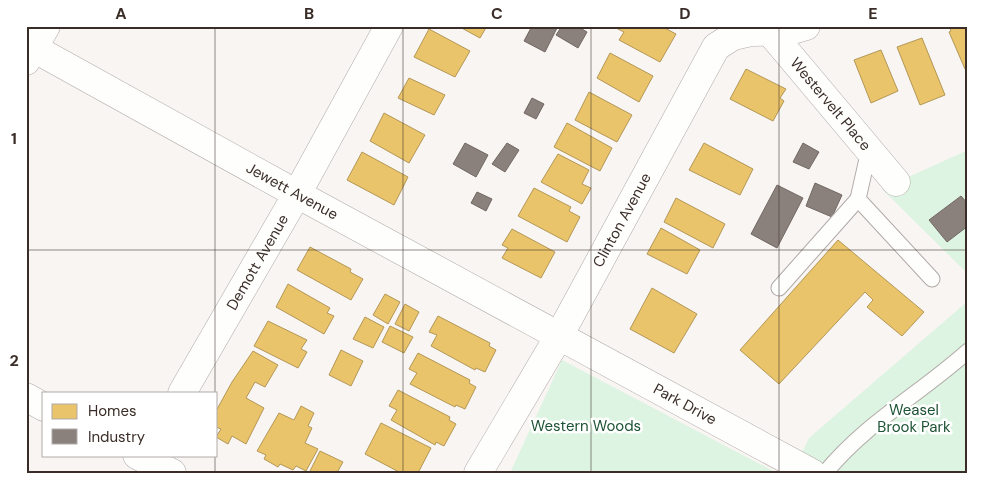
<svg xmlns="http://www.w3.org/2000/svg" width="994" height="499" font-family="'DM Sans',sans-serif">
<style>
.green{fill:#ddf4e2}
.homes{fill:#e9c46a;stroke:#b49756}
.industry{fill:#8a817c;stroke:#726862}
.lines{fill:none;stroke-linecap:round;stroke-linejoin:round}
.service-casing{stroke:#b1aaa7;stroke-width:17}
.minor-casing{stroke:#b1aaa7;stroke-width:29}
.service{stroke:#fefefd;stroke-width:15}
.minor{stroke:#fefefd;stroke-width:28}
.grid{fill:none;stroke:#3a2d27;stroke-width:1;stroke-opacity:0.55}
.labels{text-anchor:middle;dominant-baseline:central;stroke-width:5;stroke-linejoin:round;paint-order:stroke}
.street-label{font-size:15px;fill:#3a2d27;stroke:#fff}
.park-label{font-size:15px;fill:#1d5233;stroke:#fff}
.neatline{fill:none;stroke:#3a2d27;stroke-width:2}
.grid-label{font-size:16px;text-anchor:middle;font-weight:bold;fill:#3a2d27}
</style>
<rect width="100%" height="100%" fill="#f8f5f3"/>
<g class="green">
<polygon points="968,150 968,274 882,189"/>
<polygon points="968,301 968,473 792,473 809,438"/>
<polygon points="562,360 777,473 510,473"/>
</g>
<g class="homes">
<polygon points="458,26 487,26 480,38"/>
<polygon points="617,26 661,26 676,34 660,62 619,40 624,32 616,28"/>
<polygon points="949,26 968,26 968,68 965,69 949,32 951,31"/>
<polygon points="429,29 470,51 455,77 414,57"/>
<polygon points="922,38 945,95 920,105 897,47"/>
<polygon points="881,50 898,91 871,103 854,60"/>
<polygon points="610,53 653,76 639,102 597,78"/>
<polygon points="746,69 786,89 780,98 784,101 773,121 730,99"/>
<polygon points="409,78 445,95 434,115 398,98"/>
<polygon points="589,92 632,115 617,142 575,120"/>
<polygon points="384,113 425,135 409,163 370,141"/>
<polygon points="567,123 612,148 600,171 554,147"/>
<polygon points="704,143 753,169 740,195 689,170"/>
<polygon points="362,152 408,177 394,205 347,180"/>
<polygon points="558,154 589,170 582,184 591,188 582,204 541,182"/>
<polygon points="534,188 571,207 569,211 580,217 567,242 518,216"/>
<polygon points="676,198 725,224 713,248 664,222"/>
<polygon points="661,228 700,250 687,274 647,254"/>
<polygon points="512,229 555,252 541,278 502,258 508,248 502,245"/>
<polygon points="838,240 924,312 902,336 867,307 873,300 865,292 779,384 740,350"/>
<polygon points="310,247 351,269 350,272 363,279 351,300 297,270"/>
<polygon points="288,284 330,308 327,313 334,316 324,334 276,307"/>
<polygon points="652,288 697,314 674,353 630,329"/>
<polygon points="385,294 400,302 388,324 373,315"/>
<polygon points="405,304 419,312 409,331 395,324"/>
<polygon points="438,316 490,343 489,346 496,350 485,372 476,368 475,370 431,346 437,335 429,332"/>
<polygon points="365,317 384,327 373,348 353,339"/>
<polygon points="268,321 307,340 301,349 307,352 298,368 254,346"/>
<polygon points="390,326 413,337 404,353 382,342"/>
<polygon points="341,350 363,361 351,386 329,375"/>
<polygon points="253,351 278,365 265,387 255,382 246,398 264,408 246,444 232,436 228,444 216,437 221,429 216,427 216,411 232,382"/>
<polygon points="418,353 470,380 469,383 476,387 465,409 456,405 455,407 410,384 417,373 409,369"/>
<polygon points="398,390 450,417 449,420 456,424 444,446 436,442 435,445 391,420 397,410 389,406"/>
<polygon points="301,406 314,413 308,426 312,428 305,443 318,449 306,471 296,466 293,470 280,464 278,467 264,459 266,455 257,451 279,413 294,420"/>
<polygon points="381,423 431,448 418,473 401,473 365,454"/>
<polygon points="320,451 343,462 338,471 341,473 309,473"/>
</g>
<g class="industry">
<polygon points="532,26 554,26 557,28 545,52 524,41"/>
<polygon points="562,26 577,26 587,32 578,48 556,35"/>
<polygon points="532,98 544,104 536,119 524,113"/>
<polygon points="465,143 488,155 476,177 453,164"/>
<polygon points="507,143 519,150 505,172 492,164"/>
<polygon points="803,143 819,152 809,169 793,162"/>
<polygon points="815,183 842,195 832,217 806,206"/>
<polygon points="777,185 803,198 777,248 751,234"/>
<polygon points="477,192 492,199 486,211 471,203"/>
<polygon points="961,196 968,204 968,226 947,242 929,220"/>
</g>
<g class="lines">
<g class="service-casing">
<g id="service">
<polyline points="858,199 869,150"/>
<polyline points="779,288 858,199 932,279"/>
<path d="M825 473C867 422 920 394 968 351"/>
</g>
</g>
<g class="minor-casing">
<g id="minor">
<path id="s1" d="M765 26 896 182"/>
<path id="s2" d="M26 44 297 194 812 473"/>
<polyline points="26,61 46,26"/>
<path id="s3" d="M182 393 297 194 389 26"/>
<polyline points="26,397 44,407"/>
<polyline points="137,455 172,473"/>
<path id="s4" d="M478 473 559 336 716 47 733 36 751 32 789 31 806 26"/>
</g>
</g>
<use href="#service" class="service"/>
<use href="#minor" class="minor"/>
</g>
<path class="grid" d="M215 26V393M403 26V473M591 26V473M779 26V473M26 250H968M215 455V473"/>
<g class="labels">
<g class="street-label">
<text stroke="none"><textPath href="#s1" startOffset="102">Westervelt Place</textPath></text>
<text stroke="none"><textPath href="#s2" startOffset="304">Jewett Avenue</textPath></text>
<text stroke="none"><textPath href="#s4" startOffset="291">Clinton Avenue</textPath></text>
<text stroke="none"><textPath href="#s3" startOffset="151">Demott Avenue</textPath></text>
<text stroke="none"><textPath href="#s2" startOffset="751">Park Drive</textPath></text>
</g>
<g class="park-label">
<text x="914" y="410">Weasel<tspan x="914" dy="17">Brook Park</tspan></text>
<text x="586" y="426">Western Woods</text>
</g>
</g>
<rect width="994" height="499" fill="none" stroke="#ffffff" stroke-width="55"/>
<rect x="42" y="392" width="175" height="65" fill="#ffffff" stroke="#b0aba9"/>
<rect x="52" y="404" width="25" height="15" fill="#e9c46a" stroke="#b0aba9"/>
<text x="88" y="416" font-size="15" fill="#3a2d27">Homes</text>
<rect x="52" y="429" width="25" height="15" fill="#8a817c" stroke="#b0aba9"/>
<text x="88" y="442" font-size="15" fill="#3a2d27">Industry</text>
<rect x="28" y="28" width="938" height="444" class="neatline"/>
<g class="grid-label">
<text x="121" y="19">A</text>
<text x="309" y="19">B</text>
<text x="497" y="19">C</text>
<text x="685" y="19">D</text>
<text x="873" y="19">E</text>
<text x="14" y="144">1</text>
<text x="14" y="366">2</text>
</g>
</svg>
